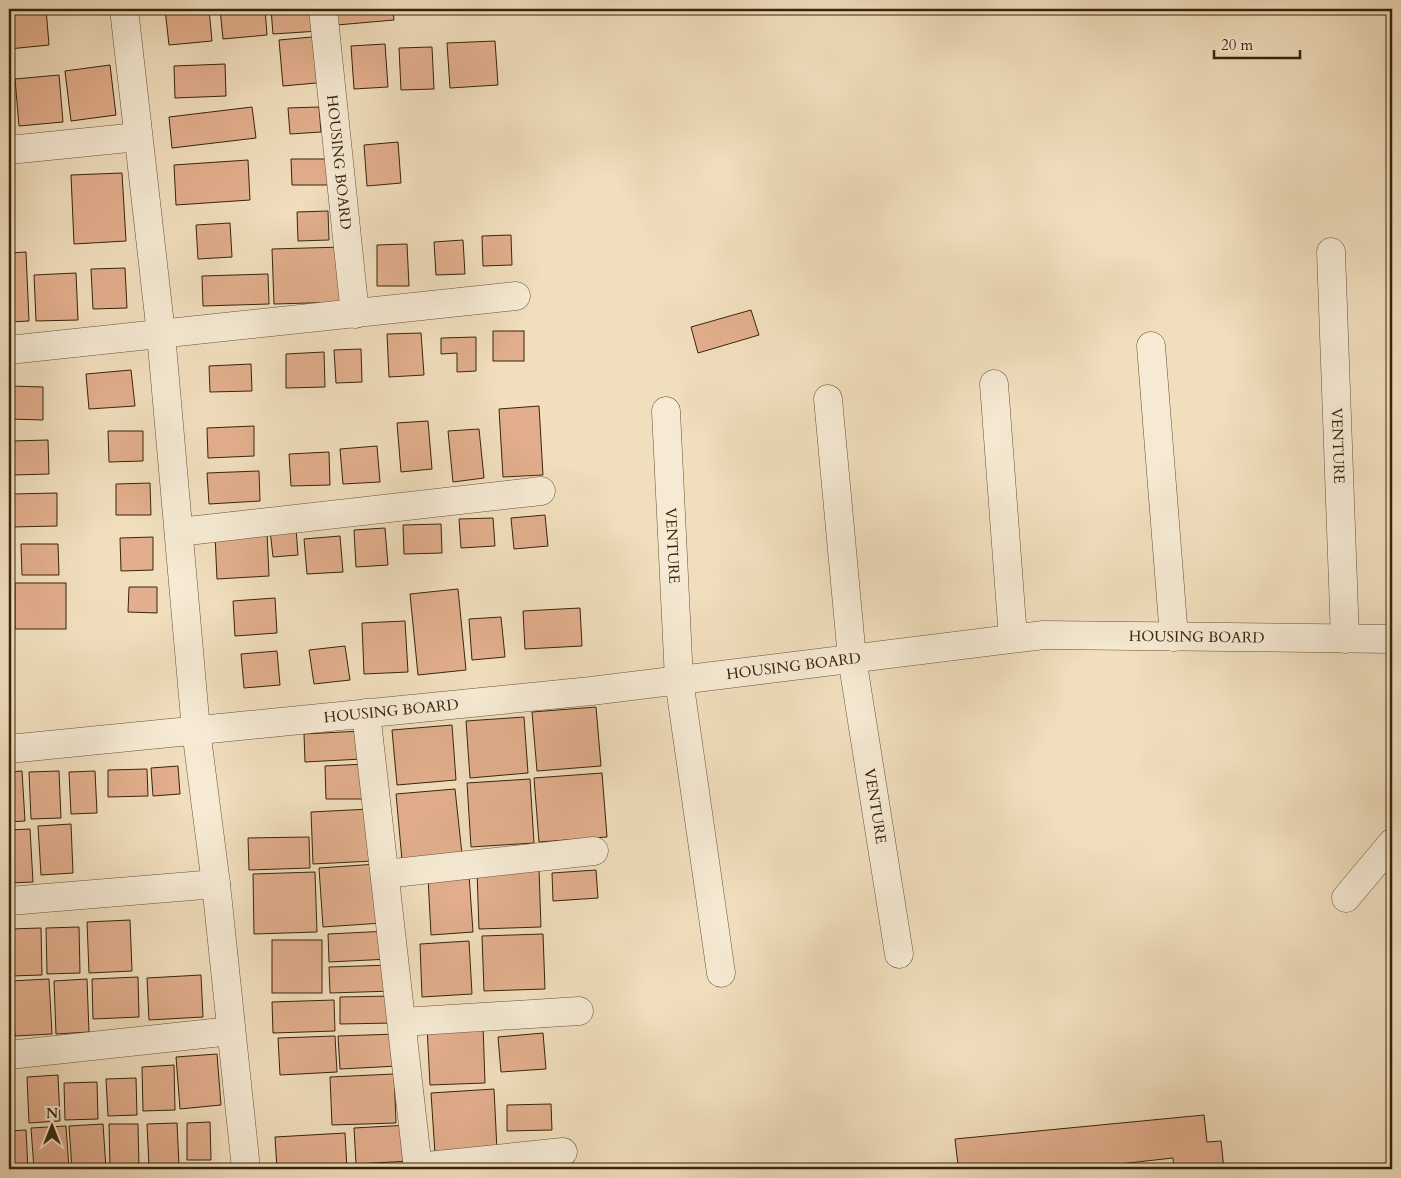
<svg xmlns="http://www.w3.org/2000/svg" width="1401" height="1178" font-family="Cardo,serif">
<style>
.building{fill:#e2ae8d;stroke:#38240c}
.lines{fill:none;stroke-linecap:round;stroke-linejoin:round}
.minor-casing{stroke:#665238;stroke-width:29}
.minor{stroke:#f6ead4;stroke-width:28}
.labels{text-anchor:middle;dominant-baseline:central;stroke-width:4;stroke-linejoin:round;paint-order:stroke}
.street-label{font-size:15px;fill:#38240c;stroke:#f6ead4}
</style>
<rect width="100%" height="100%" fill="#f1debd"/>
<filter id="stains"><feTurbulence type="fractalNoise" baseFrequency=".004" numOctaves="4"/><feColorMatrix values="0 0 0 0 .2 0 0 0 0 .09 0 0 0 0 .02 0 0 0 .5 -.17"/></filter>
<radialGradient id="worn" r=".72"><stop offset=".6" stop-color="#630" stop-opacity="0"/><stop offset="1" stop-color="#630" stop-opacity=".3"/></radialGradient>
<g class="building">
<polygon points="9,9 46,9 49,45 9,49"/>
<polygon points="165,9 209,9 212,41 169,45"/>
<polygon points="220,9 265,9 267,35 223,39"/>
<polygon points="271,9 317,9 319,31 273,34"/>
<polygon points="335,9 393,9 394,20 337,25"/>
<polygon points="447,9 496,9 496,11 447,12"/>
<polygon points="323,36 327,82 283,86 279,40"/>
<polygon points="495,41 498,85 450,88 447,43"/>
<polygon points="385,44 388,87 354,89 351,46"/>
<polygon points="432,47 434,89 401,90 399,48"/>
<polygon points="225,64 226,96 175,98 174,66"/>
<polygon points="110,65 116,115 71,121 65,71"/>
<polygon points="59,75 63,122 19,126 15,79"/>
<polygon points="252,107 256,138 172,148 169,117"/>
<polygon points="319,107 321,132 290,134 288,108"/>
<polygon points="398,142 401,183 367,186 364,145"/>
<polygon points="291,159 329,159 329,185 292,185"/>
<polygon points="248,160 250,200 176,205 174,165"/>
<polygon points="122,173 126,241 74,244 71,175"/>
<polygon points="328,211 329,240 298,241 297,212"/>
<polygon points="230,223 232,257 198,259 196,225"/>
<polygon points="511,235 512,265 483,266 482,236"/>
<polygon points="463,240 465,274 436,275 434,242"/>
<polygon points="407,244 409,286 377,286 377,245"/>
<polygon points="343,247 344,302 274,304 272,249"/>
<polygon points="26,252 29,321 9,322 9,253"/>
<polygon points="125,268 127,308 93,309 91,269"/>
<polygon points="76,273 78,320 36,321 34,275"/>
<polygon points="268,274 269,304 203,306 202,276"/>
<polygon points="751,310 759,335 698,353 691,327"/>
<rect x="493" y="331" width="31" height="30"/>
<polygon points="421,333 424,375 389,377 387,334"/>
<polygon points="476,337 476,371 457,372 457,353 441,354 441,338"/>
<polygon points="361,349 362,382 336,383 334,350"/>
<polygon points="324,352 325,387 286,388 286,354"/>
<polygon points="251,364 252,391 210,392 209,366"/>
<polygon points="131,370 135,406 89,409 86,374"/>
<polygon points="10,386 43,387 43,420 9,419"/>
<polygon points="539,406 543,475 503,477 499,409"/>
<polygon points="428,421 432,469 401,472 397,423"/>
<polygon points="254,426 254,456 208,458 207,428"/>
<polygon points="479,429 484,478 453,482 448,431"/>
<polygon points="108,431 143,431 143,461 109,462"/>
<polygon points="48,440 49,474 13,475 12,441"/>
<polygon points="377,446 380,482 343,484 340,449"/>
<polygon points="329,452 330,485 291,486 289,454"/>
<polygon points="259,471 260,501 209,504 207,473"/>
<polygon points="150,483 151,515 116,515 116,484"/>
<polygon points="57,493 57,526 12,527 12,494"/>
<polygon points="545,515 548,546 514,549 511,518"/>
<polygon points="493,518 495,546 461,548 459,519"/>
<polygon points="441,524 442,553 404,554 403,525"/>
<polygon points="296,528 298,555 273,557 270,530"/>
<polygon points="385,528 388,565 356,567 354,530"/>
<polygon points="267,532 269,576 217,579 215,535"/>
<polygon points="340,536 343,572 307,574 304,539"/>
<polygon points="153,537 153,570 121,571 120,538"/>
<polygon points="21,544 58,544 59,575 22,575"/>
<rect x="15" y="583" width="51" height="46"/>
<polygon points="129,587 157,587 157,613 128,612"/>
<polygon points="458,589 466,670 418,675 410,594"/>
<polygon points="275,598 277,633 235,636 233,601"/>
<polygon points="580,608 582,646 525,649 523,611"/>
<polygon points="501,617 505,657 472,660 469,619"/>
<polygon points="405,621 408,672 364,674 362,623"/>
<polygon points="345,646 350,680 314,684 309,650"/>
<polygon points="277,651 280,685 244,688 241,654"/>
<polygon points="596,707 601,766 537,771 532,712"/>
<polygon points="524,717 528,773 470,778 466,721"/>
<polygon points="452,725 456,780 397,785 392,730"/>
<polygon points="361,731 362,759 305,762 304,734"/>
<polygon points="366,764 366,799 326,799 325,766"/>
<polygon points="178,766 180,794 153,796 151,768"/>
<polygon points="147,769 148,796 108,797 108,770"/>
<polygon points="22,771 25,821 9,822 9,772"/>
<polygon points="59,771 61,818 31,819 29,772"/>
<polygon points="95,771 97,813 71,814 69,772"/>
<polygon points="602,773 607,837 539,842 534,778"/>
<polygon points="530,779 534,843 471,847 467,783"/>
<polygon points="455,789 462,854 402,860 396,794"/>
<polygon points="370,809 373,861 313,864 311,812"/>
<polygon points="71,824 73,873 41,875 38,826"/>
<polygon points="30,829 33,882 9,883 9,830"/>
<polygon points="309,837 310,868 249,870 248,838"/>
<polygon points="377,864 382,923 323,927 319,868"/>
<polygon points="539,869 541,927 479,929 477,871"/>
<polygon points="596,870 598,898 553,901 552,873"/>
<polygon points="315,872 317,932 254,934 253,874"/>
<polygon points="469,875 473,932 431,935 428,877"/>
<polygon points="130,920 132,971 89,973 87,922"/>
<polygon points="79,927 80,973 47,974 46,928"/>
<polygon points="41,928 42,975 10,976 9,929"/>
<polygon points="389,931 390,959 329,962 328,934"/>
<polygon points="543,934 545,989 484,991 482,936"/>
<rect x="272" y="940" width="50" height="53"/>
<polygon points="469,941 472,994 422,997 420,944"/>
<polygon points="392,965 393,991 330,993 329,967"/>
<polygon points="201,975 203,1017 149,1020 147,978"/>
<polygon points="138,977 139,1017 93,1019 92,979"/>
<polygon points="49,979 52,1034 15,1036 11,981"/>
<polygon points="87,979 89,1032 56,1034 54,981"/>
<polygon points="393,996 393,1023 340,1024 340,997"/>
<polygon points="334,1000 335,1031 273,1033 272,1002"/>
<polygon points="483,1025 485,1083 430,1085 427,1027"/>
<polygon points="543,1033 546,1069 501,1072 498,1037"/>
<polygon points="397,1034 398,1066 340,1069 338,1036"/>
<polygon points="335,1036 337,1072 280,1075 278,1038"/>
<polygon points="217,1054 221,1105 180,1109 176,1057"/>
<polygon points="174,1065 175,1110 143,1111 142,1067"/>
<polygon points="394,1074 396,1123 332,1125 330,1077"/>
<polygon points="58,1075 60,1121 29,1123 27,1077"/>
<polygon points="136,1078 137,1115 108,1116 106,1079"/>
<polygon points="97,1082 98,1119 65,1120 64,1083"/>
<polygon points="9,1086 12,1086 13,1121 9,1121"/>
<polygon points="494,1089 497,1150 435,1154 431,1093"/>
<polygon points="551,1104 552,1130 507,1131 507,1105"/>
<polygon points="1204,1115 1207,1142 1221,1141 1224,1169 1174,1169 1173,1158 1074,1169 923,1169 923,1167 958,1165 955,1139"/>
<polygon points="210,1122 211,1160 187,1160 187,1123"/>
<polygon points="177,1123 179,1166 149,1167 147,1124"/>
<polygon points="103,1124 106,1169 72,1169 69,1126"/>
<polygon points="109,1124 138,1124 139,1169 110,1169"/>
<polygon points="409,1125 410,1161 356,1164 354,1128"/>
<polygon points="66,1126 69,1169 34,1169 31,1128"/>
<polygon points="26,1130 28,1169 9,1169 9,1131"/>
<polygon points="345,1133 347,1169 277,1169 275,1137"/>
</g>
<g class="lines">
<g class="minor-casing">
<g id="minor">
<polyline points="124,9 161,334 196,730 216,884 246,1169"/>
<path id="s1" d="M323 9 355 314"/>
<polyline points="9,150 138,137"/>
<path id="s2" d="M1331 252 1345 639"/>
<polyline points="1151,346 1174,637"/>
<polyline points="9,350 516,296"/>
<polyline points="994,384 1013,638"/>
<path id="s3" d="M828 399 852 658 899 954"/>
<path id="s4" d="M666 411 679 680 721 973"/>
<polyline points="179,532 541,491"/>
<polyline points="366,713 418,1169"/>
<path id="s5" d="M9 749 591 691 1044 635 1392 639"/>
<polyline points="385,874 594,851"/>
<polyline points="1346,898 1392,843"/>
<polyline points="9,901 216,884"/>
<polyline points="402,1022 579,1011"/>
<polyline points="9,1055 231,1031"/>
<polyline points="418,1167 563,1152"/>
</g>
</g>
<use href="#minor" class="minor"/>
</g>
<g class="labels">
<g class="street-label">
<text stroke="none"><textPath href="#s1" startOffset="154">HOUSING BOARD</textPath></text>
<text stroke="none"><textPath href="#s2" startOffset="194">VENTURE</textPath></text>
<text stroke="none"><textPath href="#s4" startOffset="135">VENTURE</textPath></text>
<text stroke="none"><textPath href="#s5" startOffset="1194">HOUSING BOARD</textPath></text>
<text stroke="none"><textPath href="#s5" startOffset="789">HOUSING BOARD</textPath></text>
<text stroke="none"><textPath href="#s5" startOffset="384">HOUSING BOARD</textPath></text>
<text stroke="none"><textPath href="#s3" startOffset="410">VENTURE</textPath></text>
</g>
</g>
<rect width="1401" height="1178" fill="none" stroke="#f1debd" stroke-width="30"/>
<rect x="10" y="10" width="1381" height="1158" fill="none" stroke="#38240c" stroke-width="2.5"/>
<rect x="15" y="15" width="1371" height="1148" fill="none" stroke="#38240c"/>
<g transform="translate(52 1126)" stroke="#f6ead4" stroke-width="4" paint-order="stroke">
<path d="M0-4L9 19L0 12L-9 19Z" fill="#38240c"/>
<text y="-8" font-size="14" font-weight="bold" text-anchor="middle" fill="#38240c">N</text>
</g>
<path d="M1214 50v8h86v-8" fill="none" stroke="#38240c" stroke-width="2.5"/>
<text x="1221" y="50" font-size="15" fill="#38240c" stroke="#f6ead4" stroke-width="4" paint-order="stroke">20 m</text>
<rect width="100%" height="100%" filter="url(#stains)"/>
<rect width="100%" height="100%" fill="url(#worn)"/>
</svg>
